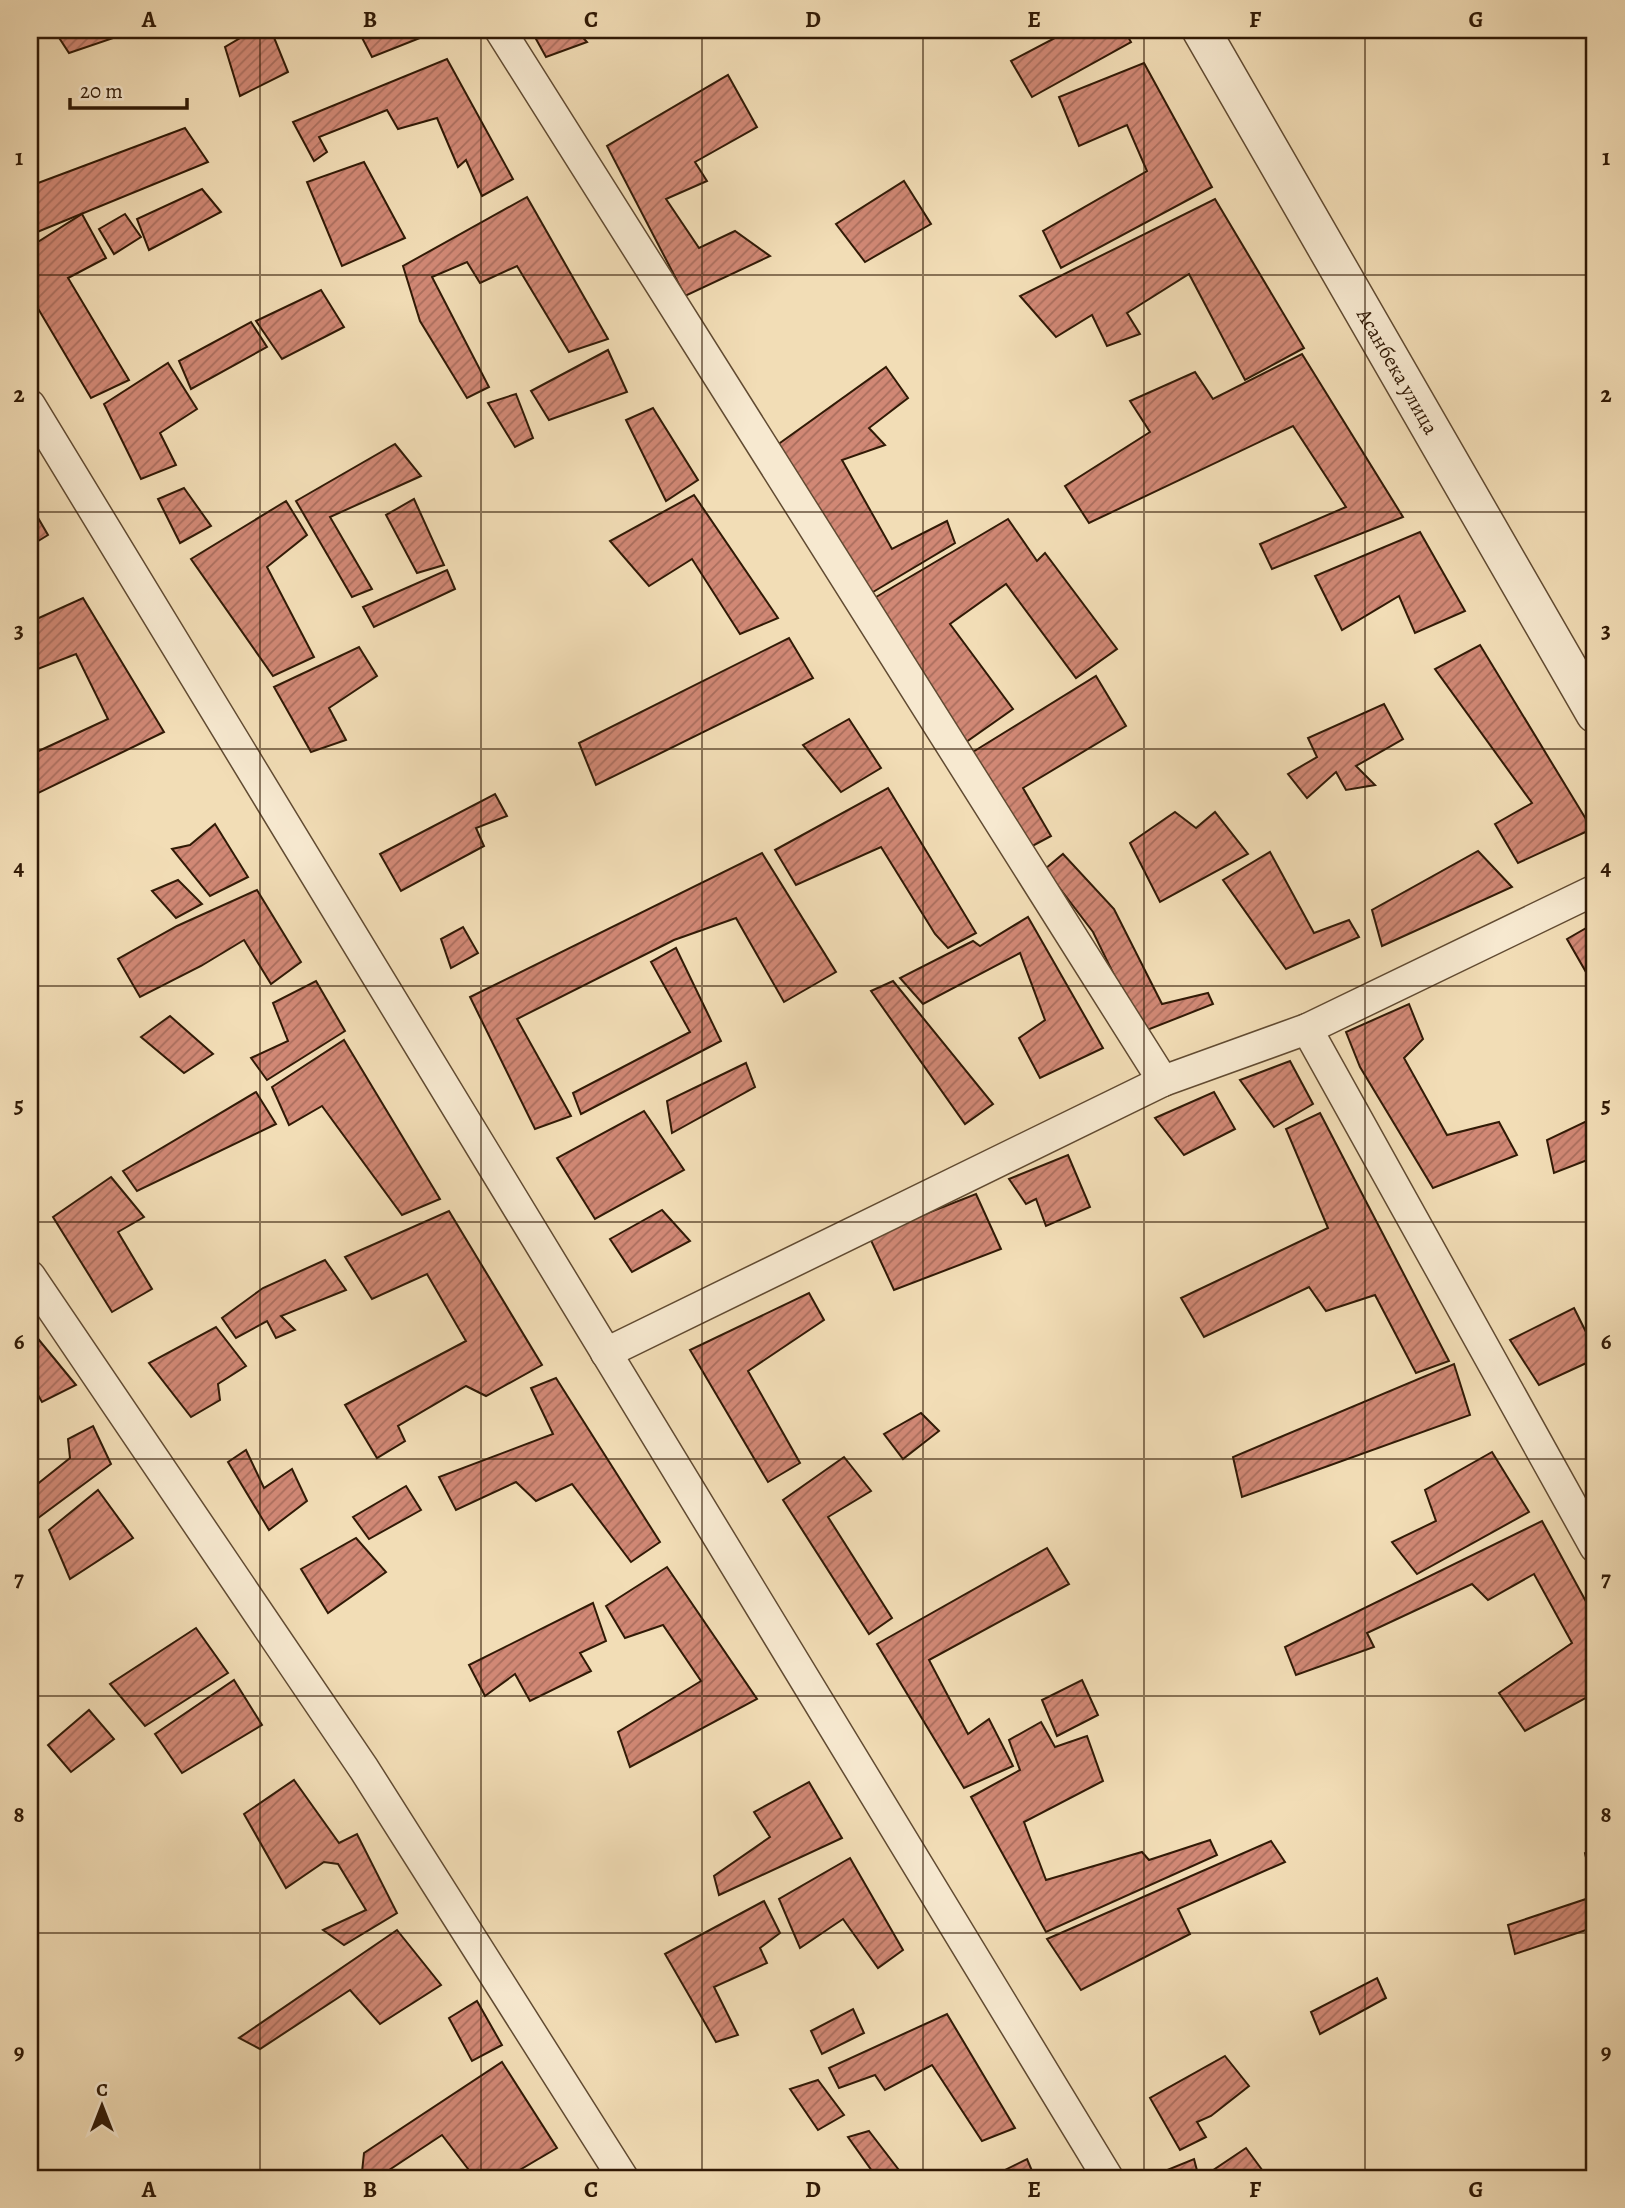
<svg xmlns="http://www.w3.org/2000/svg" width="1625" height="2208" font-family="Alegreya,serif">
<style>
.building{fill:url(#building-hatch);stroke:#311a06;stroke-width:2}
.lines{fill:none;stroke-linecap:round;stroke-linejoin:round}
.minor-casing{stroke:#614b32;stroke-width:33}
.tertiary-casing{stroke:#614b32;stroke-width:40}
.minor{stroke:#f7e9d0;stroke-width:30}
.tertiary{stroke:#f7e9d0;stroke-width:37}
.grid{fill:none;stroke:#311a06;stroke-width:2;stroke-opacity:0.55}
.labels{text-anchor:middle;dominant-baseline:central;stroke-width:5;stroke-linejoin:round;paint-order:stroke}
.street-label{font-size:21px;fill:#311a06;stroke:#f7e9d0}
.neatline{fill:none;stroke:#311a06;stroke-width:2.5}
.grid-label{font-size:23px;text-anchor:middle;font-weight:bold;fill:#311a06}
</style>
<defs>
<pattern id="building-hatch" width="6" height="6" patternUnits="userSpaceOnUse" patternTransform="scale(1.75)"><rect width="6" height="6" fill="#d18875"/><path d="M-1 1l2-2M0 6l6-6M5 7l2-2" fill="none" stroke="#aa6e5e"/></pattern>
</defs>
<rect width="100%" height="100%" fill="#f2ddb6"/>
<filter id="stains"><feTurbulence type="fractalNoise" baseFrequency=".00286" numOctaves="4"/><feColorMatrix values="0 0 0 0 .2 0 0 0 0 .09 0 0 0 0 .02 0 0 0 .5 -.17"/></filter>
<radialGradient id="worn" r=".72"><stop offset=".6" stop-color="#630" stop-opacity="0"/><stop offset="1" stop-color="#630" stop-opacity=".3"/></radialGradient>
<g class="building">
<polygon points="54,30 130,30 131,32 69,53"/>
<polygon points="254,30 271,30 288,72 240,96 225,47"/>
<polygon points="358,30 440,30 372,57"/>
<polygon points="531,30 576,30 587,42 546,57"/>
<polygon points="1070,30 1124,30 1131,42 1032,97 1011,61"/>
<polygon points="447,59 513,179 482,196 466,160 458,167 437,118 398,129 387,110 319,137 327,152 314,161 293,122"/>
<polygon points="1144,63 1212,187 1061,268 1043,231 1147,171 1127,125 1079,146 1059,97"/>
<polygon points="728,75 757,127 695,162 707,181 666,199 699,248 735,231 770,256 685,296 607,146"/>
<polygon points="185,128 208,162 30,235 30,186"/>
<polygon points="364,162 405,238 342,266 307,182"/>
<polygon points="904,181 931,224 865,262 836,224"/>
<polygon points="202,189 221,212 149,250 137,219"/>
<polygon points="527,197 608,339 569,352 517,266 480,283 467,262 432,277 489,387 467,398 420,321 403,266"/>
<polygon points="1215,199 1304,348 1245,380 1189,274 1127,313 1140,334 1107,346 1092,315 1056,337 1020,296"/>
<polygon points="82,214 106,258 68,278 129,380 91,398 30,295 30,247"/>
<polygon points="125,214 141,237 114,254 99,229"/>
<polygon points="321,290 344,327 282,359 256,321"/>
<polygon points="251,322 267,347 191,389 179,361"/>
<polygon points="608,350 627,392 549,420 531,391"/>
<polygon points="1302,354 1403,517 1272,569 1260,544 1346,507 1293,426 1089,523 1065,486 1150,432 1130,401 1195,372 1213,399"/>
<polygon points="168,363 197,409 160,433 176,465 141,479 104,404"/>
<polygon points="886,367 908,398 869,428 885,445 842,460 892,549 947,521 955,543 868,595 773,448"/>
<polygon points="516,394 533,438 515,447 488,403"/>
<polygon points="653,408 698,480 666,501 626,420"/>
<polygon points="395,444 421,476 330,517 372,589 352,597 296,501"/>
<polygon points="184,488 211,526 180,543 158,499"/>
<polygon points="694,495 778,618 740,634 692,559 649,586 610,541"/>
<polygon points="414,499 444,565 417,573 386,515"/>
<polygon points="286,501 307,535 267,567 314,657 273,676 191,559"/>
<polygon points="30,504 48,535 30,546"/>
<polygon points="1008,519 1037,561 1045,553 1117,649 1076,678 1006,584 950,624 1013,709 959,747 871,600"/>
<polygon points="1420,532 1465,611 1415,633 1399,596 1342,630 1315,576"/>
<polygon points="447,570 455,589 374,627 363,607"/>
<polygon points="83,598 164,732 30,797 30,755 108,719 76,654 30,672 30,622"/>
<polygon points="789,638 813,678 596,785 579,743"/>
<polygon points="1480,645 1592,829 1518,863 1495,824 1532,803 1435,669"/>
<polygon points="359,647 377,676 329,708 346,740 311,752 274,687"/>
<polygon points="1096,676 1126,726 1023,788 1051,836 1025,850 968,755"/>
<polygon points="1384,704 1403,739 1356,766 1375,785 1346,790 1336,772 1307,798 1288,774 1317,757 1308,738"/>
<polygon points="849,719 881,768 841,792 803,745"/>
<polygon points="888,788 976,933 948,948 935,934 881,847 796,885 775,850"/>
<polygon points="495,794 507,816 476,828 484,846 401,891 380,854"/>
<polygon points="32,802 37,827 30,831 30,803"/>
<polygon points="1175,812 1196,828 1215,812 1248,854 1160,902 1130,843"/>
<polygon points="215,824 248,877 210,896 172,849 190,845"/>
<polygon points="1478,851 1512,887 1382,946 1372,910"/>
<polygon points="1270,852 1314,933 1349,920 1359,937 1286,969 1223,880"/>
<polygon points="762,853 836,972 784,1002 736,918 674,940 517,1019 571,1116 535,1129 470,997"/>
<polygon points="1063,854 1114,909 1162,1004 1208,993 1213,1004 1142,1032 1093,932 1045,869"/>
<polygon points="178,880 202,904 176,918 152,891"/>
<polygon points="257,890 301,962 271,984 244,940 201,966 140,997 118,959 177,926"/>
<polygon points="1028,917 1103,1048 1040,1078 1019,1038 1045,1020 1020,953 923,1004 900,978 973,941 980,946"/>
<polygon points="1595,923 1595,976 1590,979 1567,939"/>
<polygon points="463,927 478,953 451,968 441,939"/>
<polygon points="676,948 721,1041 581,1114 573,1093 690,1032 651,962"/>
<polygon points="316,981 345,1031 267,1080 251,1058 288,1041 273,1003"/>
<polygon points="893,981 993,1104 965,1124 871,991"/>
<polygon points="1409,1004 1423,1039 1404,1058 1447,1135 1499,1122 1517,1155 1433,1188 1360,1067 1346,1032"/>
<polygon points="170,1016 213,1054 184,1073 141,1037"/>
<polygon points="344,1040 440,1199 402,1215 322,1106 289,1125 272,1087"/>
<polygon points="1290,1061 1313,1104 1274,1127 1240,1080"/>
<polygon points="746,1063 755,1087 672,1133 667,1101"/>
<polygon points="256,1092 276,1124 137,1191 123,1171"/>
<polygon points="1214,1092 1235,1129 1184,1155 1155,1118"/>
<polygon points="644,1111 684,1170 595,1219 557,1158"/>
<polygon points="1320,1113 1449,1361 1416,1373 1375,1295 1326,1311 1309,1287 1204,1337 1181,1298 1328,1228 1286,1129"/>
<polygon points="1589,1120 1595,1131 1595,1157 1554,1173 1547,1140"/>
<polygon points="1068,1155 1090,1207 1046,1226 1036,1199 1026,1204 1009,1179"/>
<polygon points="111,1177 144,1217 118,1232 152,1289 112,1312 53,1217"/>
<polygon points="976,1194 1001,1249 894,1290 869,1236"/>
<polygon points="662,1210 690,1241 632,1272 610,1239"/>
<polygon points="449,1211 542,1365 486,1396 466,1386 398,1426 405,1441 377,1458 345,1405 466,1341 427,1274 372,1299 345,1257"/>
<polygon points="325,1260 346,1290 281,1316 295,1330 276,1338 267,1321 236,1338 222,1318 263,1288"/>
<polygon points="809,1293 824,1320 748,1371 800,1463 768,1482 690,1350"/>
<polygon points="1574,1308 1595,1350 1595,1359 1539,1385 1510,1340"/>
<polygon points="216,1327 246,1366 218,1384 220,1400 191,1417 149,1363"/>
<polygon points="30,1329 76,1385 42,1402 30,1381"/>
<polygon points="1454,1364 1470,1415 1242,1497 1233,1457"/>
<polygon points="556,1378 660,1542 631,1562 572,1484 536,1501 516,1482 456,1510 439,1477 553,1434 531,1388"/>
<polygon points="921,1413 939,1431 903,1459 884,1434"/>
<polygon points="93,1426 111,1464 30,1524 30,1490 70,1458 68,1439"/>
<polygon points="246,1450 264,1488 292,1469 307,1501 269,1530 228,1462"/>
<polygon points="1492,1452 1529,1512 1417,1574 1392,1542 1436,1521 1425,1490"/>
<polygon points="844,1457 871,1491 828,1517 892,1618 869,1634 783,1500"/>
<polygon points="406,1486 421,1510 369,1539 353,1517"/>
<polygon points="98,1490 133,1538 70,1579 49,1530"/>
<polygon points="1542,1521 1595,1618 1595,1693 1525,1731 1499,1693 1572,1643 1534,1574 1488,1600 1472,1584 1367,1633 1374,1647 1296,1675 1285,1647"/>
<polygon points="356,1538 386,1572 328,1613 301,1569"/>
<polygon points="1047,1548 1069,1584 929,1660 968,1734 989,1719 1013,1766 964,1788 877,1644"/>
<polygon points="667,1567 757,1699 630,1767 618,1732 701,1681 663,1625 625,1638 606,1606"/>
<polygon points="593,1603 606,1641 580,1653 591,1671 530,1701 515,1674 485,1696 469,1665"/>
<polygon points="196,1628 228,1673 145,1726 110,1684"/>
<polygon points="234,1680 262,1725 182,1773 155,1734"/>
<polygon points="1082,1680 1098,1715 1057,1736 1042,1700"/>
<polygon points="89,1710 114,1739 71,1772 48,1745"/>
<polygon points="1041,1722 1055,1747 1087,1736 1103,1781 1024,1822 1046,1880 1142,1852 1149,1860 1210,1840 1217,1855 1046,1932 971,1797 1020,1770 1009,1740"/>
<polygon points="1595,1724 1595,1749 1587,1731"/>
<polygon points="294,1780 339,1843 357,1834 397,1913 344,1945 323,1930 366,1910 338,1864 324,1862 286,1888 244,1814"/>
<polygon points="809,1782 842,1838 719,1895 714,1876 770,1837 754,1812"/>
<polygon points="1271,1841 1285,1862 1178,1909 1190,1934 1081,1990 1047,1939"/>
<polygon points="1595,1849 1595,1893 1594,1893 1585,1853"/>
<polygon points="850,1858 903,1950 878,1968 843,1919 800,1948 779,1899"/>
<polygon points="1595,1896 1595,1927 1515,1954 1508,1925"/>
<polygon points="764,1901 780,1933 760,1948 767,1963 714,1987 738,2035 716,2042 665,1954"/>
<polygon points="397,1930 441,1985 380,2024 350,1990 260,2049 239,2038"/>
<polygon points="1377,1978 1386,1998 1320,2034 1311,2012"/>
<polygon points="477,2001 502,2045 472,2061 449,2018"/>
<polygon points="853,2009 864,2033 822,2054 811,2031"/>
<polygon points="947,2014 1015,2128 982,2141 932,2065 885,2090 875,2075 839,2088 829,2068"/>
<polygon points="1225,2056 1249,2086 1211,2116 1197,2122 1206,2137 1180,2150 1150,2098"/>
<polygon points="502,2062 557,2148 506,2178 475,2178 442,2135 377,2178 354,2178 362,2172 364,2153"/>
<polygon points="818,2080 844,2115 818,2130 790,2089"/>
<polygon points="869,2131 905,2178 877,2178 848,2137"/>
<polygon points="1246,2148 1268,2178 1204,2178 1203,2177"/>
<polygon points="1027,2159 1035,2178 989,2178"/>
<polygon points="1194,2159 1199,2178 1157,2178 1155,2175"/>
</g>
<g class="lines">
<g class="minor-casing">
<g id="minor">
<polyline points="500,30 1163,1081"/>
<polyline points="30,405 1108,2178"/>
<polyline points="1307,1029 1595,1547"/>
<polyline points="30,1276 364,1769 623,2178"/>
<polyline points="606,1353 1163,1081 1307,1029 1595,890"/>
</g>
</g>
<g class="tertiary-casing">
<g id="tertiary">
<path id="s1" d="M1201 30 1595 714"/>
</g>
</g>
<use href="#minor" class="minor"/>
<use href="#tertiary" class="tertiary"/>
</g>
<path class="grid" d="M260 30V2178M481 30V2178M702 30V2178M923 30V2178M1144 30V2178M1365 30V2178M30 275H1595M30 512H1595M30 749H1595M30 986H1595M30 1222H1595M30 1459H1595M30 1696H1595M30 1933H1595"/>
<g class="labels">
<g class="street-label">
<text stroke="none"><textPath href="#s1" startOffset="394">Асанбека улица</textPath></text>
</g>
</g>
<rect width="1625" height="2208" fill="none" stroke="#f2ddb6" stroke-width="77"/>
<g transform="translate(102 2106)" stroke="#f7e9d0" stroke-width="5" paint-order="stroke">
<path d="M0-5L12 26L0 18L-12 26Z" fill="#311a06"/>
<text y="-10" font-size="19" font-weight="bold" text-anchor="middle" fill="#311a06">С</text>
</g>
<path d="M70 98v10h117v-10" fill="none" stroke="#311a06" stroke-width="3.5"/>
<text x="80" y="98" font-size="21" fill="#311a06" stroke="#f7e9d0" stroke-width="5" paint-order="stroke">20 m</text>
<rect x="38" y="38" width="1548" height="2132" class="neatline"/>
<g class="grid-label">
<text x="149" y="27">A</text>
<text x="370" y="27">B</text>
<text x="591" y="27">C</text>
<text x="813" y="27">D</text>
<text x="1034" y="27">E</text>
<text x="1255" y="27">F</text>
<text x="1476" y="27">G</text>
<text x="19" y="165">1</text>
<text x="1606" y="165">1</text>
<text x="19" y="402">2</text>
<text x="1606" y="402">2</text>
<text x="19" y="638">3</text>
<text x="1606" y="638">3</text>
<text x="19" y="875">4</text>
<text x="1606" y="875">4</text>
<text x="19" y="1112">5</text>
<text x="1606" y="1112">5</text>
<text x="19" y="1349">6</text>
<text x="1606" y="1349">6</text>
<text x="19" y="1586">7</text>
<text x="1606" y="1586">7</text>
<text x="19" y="1822">8</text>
<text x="1606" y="1822">8</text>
<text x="19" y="2059">9</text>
<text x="1606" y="2059">9</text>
<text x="149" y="2197">A</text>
<text x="370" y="2197">B</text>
<text x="591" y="2197">C</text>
<text x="813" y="2197">D</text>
<text x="1034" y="2197">E</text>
<text x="1255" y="2197">F</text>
<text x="1476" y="2197">G</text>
</g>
<rect width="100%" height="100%" filter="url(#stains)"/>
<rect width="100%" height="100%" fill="url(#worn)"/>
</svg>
